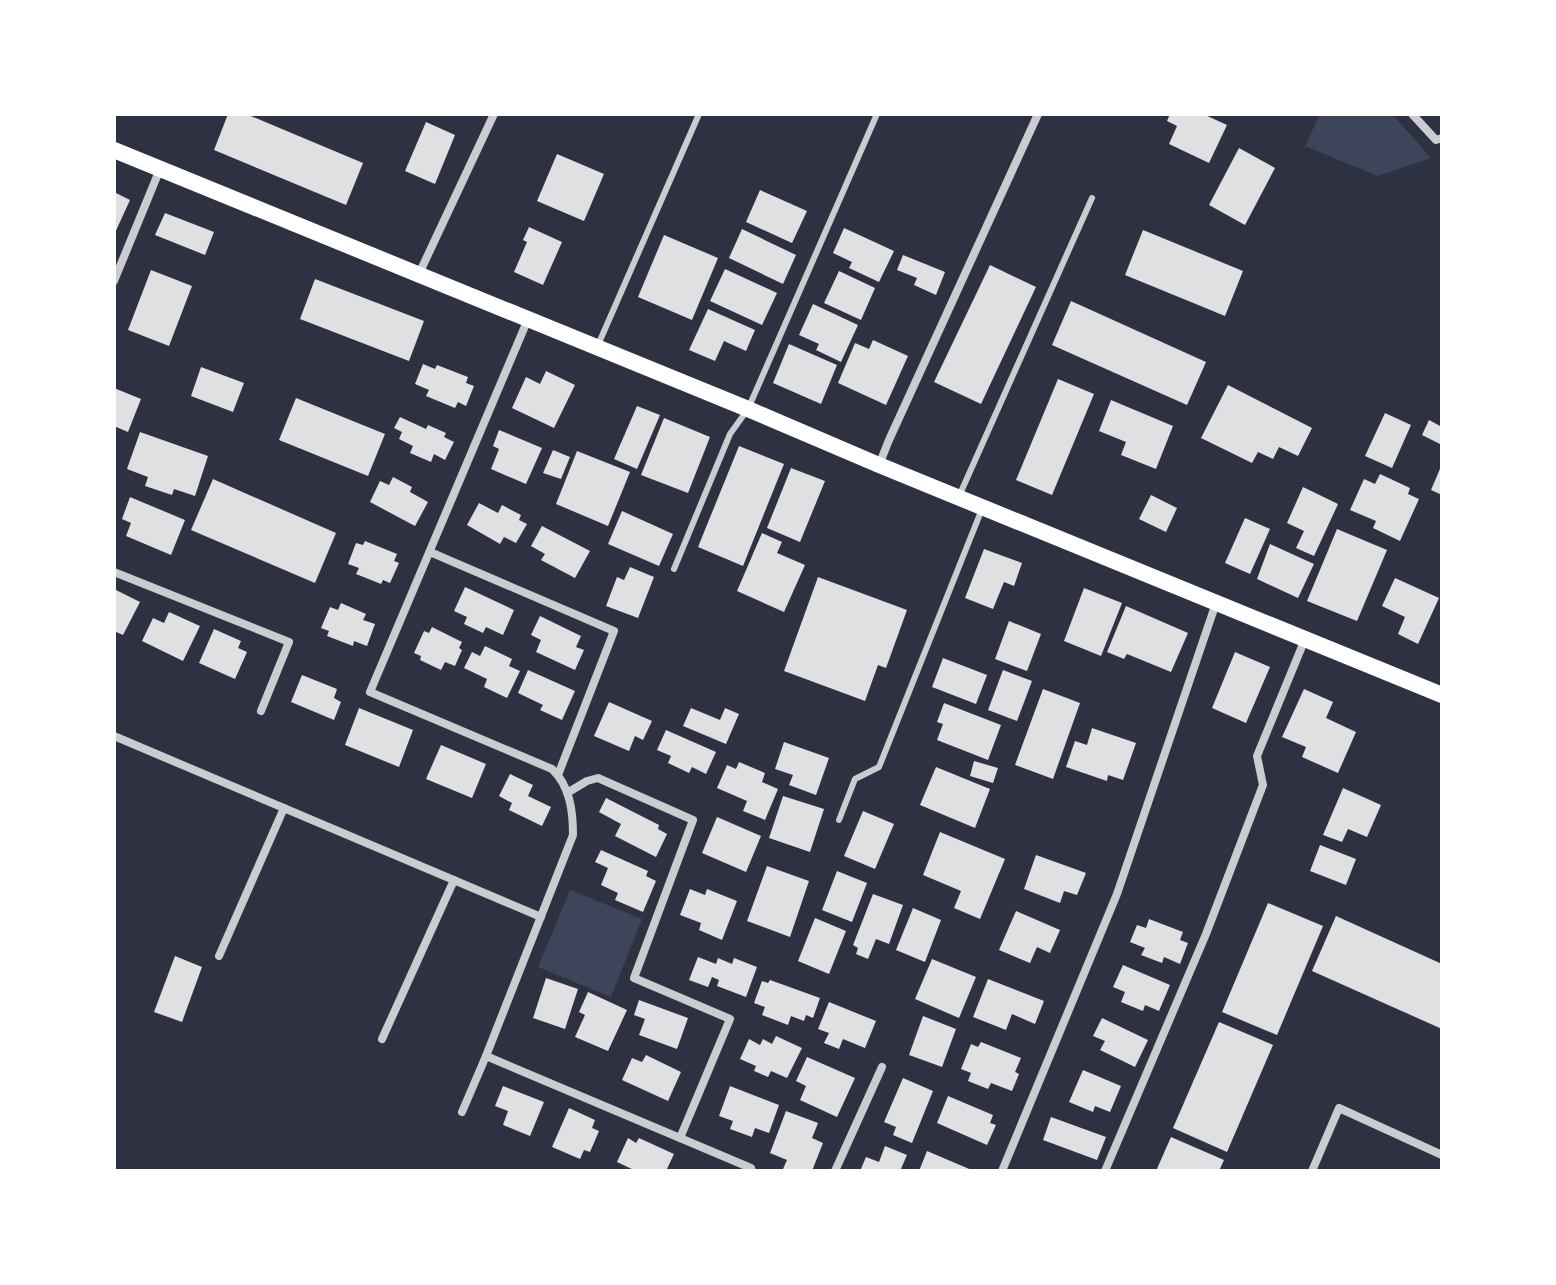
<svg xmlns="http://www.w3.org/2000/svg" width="1556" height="1285" font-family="Rubik,sans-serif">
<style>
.green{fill:#3c4559}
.building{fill:#e0e0e3}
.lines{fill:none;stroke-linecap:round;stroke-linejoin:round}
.service{stroke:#caccd0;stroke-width:6}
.minor{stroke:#caccd0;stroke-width:8}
.secondary{stroke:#fff;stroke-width:16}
</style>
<rect width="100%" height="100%" fill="#2d3142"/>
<g class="green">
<polygon points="1320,114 1392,114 1431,158 1378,176 1305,146"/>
<polygon points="570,890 642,919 611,997 538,967"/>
</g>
<g class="building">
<polygon points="228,114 246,114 363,163 346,205 214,150"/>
<polygon points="1170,114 1203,114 1227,125 1209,163 1169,144 1177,126 1167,121"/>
<polygon points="426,122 455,135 435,184 405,171"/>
<polygon points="1239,148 1275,168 1245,225 1209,205"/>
<polygon points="557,154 604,174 584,221 537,201"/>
<polygon points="760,190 807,211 792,243 746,222"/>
<polygon points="114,192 130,200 114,235"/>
<polygon points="165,213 214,232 205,255 155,235"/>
<polygon points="529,227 562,242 543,285 514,272 527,242 523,240"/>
<polygon points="844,228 894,251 879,282 849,268 852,262 833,253"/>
<polygon points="742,229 796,255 783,284 729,258"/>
<polygon points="1143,230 1243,271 1225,316 1125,275"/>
<polygon points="664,235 718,258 692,320 638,297"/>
<polygon points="903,255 945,272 936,295 914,285 917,278 897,270"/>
<polygon points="990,265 1036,287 981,404 934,382"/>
<polygon points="725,269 777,293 762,325 710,301"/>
<polygon points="151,270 192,286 169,346 128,330"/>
<polygon points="839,271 875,288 861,320 824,303"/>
<polygon points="315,279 424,321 409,361 300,319"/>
<polygon points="1071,301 1206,362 1187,405 1052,345"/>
<polygon points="813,304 858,325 841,362 816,350 819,344 799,335"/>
<polygon points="708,309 755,330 746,351 724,341 715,361 689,350"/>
<polygon points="873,340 908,356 886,405 838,383 855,343 869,349"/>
<polygon points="789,344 837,365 821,404 773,383"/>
<polygon points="423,364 435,369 437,365 468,377 466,383 474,386 466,406 458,402 455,408 426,396 429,390 415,384"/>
<polygon points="201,367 244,383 233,412 191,396"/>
<polygon points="546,371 575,385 554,428 512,408 526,377 540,384"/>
<polygon points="1058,379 1094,394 1052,495 1016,480"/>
<polygon points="1228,385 1312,428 1298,456 1279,447 1273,459 1258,452 1252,463 1201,438"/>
<polygon points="114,388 141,399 128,432 114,426"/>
<polygon points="296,398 385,434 368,476 279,440"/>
<polygon points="1111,400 1173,426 1156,469 1121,455 1126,442 1099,431"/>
<polygon points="637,406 660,415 637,469 614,459"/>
<polygon points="1385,413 1411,425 1392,468 1365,456"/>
<polygon points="400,417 426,429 428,425 446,433 444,437 454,442 445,460 434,454 431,462 410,453 413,446 399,439 402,432 394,428"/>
<polygon points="664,418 710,437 688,493 641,475"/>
<polygon points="1429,420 1442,427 1440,444 1422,435"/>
<polygon points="499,430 542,448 526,484 491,469 499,449 493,446"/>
<polygon points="140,432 208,456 195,496 174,489 172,495 145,486 148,477 127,469"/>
<polygon points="739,446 784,464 743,566 698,547"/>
<polygon points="553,450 570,457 561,479 543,473"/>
<polygon points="577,451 630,472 608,526 556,504"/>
<polygon points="1442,464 1442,495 1431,490"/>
<polygon points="791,468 825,481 800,542 767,528"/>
<polygon points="1380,474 1410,488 1408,494 1419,499 1400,541 1373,528 1376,521 1350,510 1364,479 1375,484"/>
<polygon points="393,477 412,487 410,492 428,502 415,526 370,502 380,481 389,485"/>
<polygon points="213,479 336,533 315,583 191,530"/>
<polygon points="1303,487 1338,504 1314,556 1296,548 1304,531 1287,523"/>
<polygon points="1151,495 1177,508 1166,532 1139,519"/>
<polygon points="130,497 185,520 171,555 126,536 131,523 122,519"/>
<polygon points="479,503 498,513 502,505 521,515 519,520 527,524 516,543 504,537 500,544 467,525"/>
<polygon points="622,511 673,534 659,566 608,544"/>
<polygon points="1245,518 1270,529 1250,574 1225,563"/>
<polygon points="542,526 590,551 575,578 541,560 545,554 531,546"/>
<polygon points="1337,529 1387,550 1357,621 1307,601"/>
<polygon points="762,533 782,542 777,553 805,565 784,612 737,591"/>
<polygon points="365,541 397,554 394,561 399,563 390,583 383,580 381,584 356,574 359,568 348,564 356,543 363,545"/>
<polygon points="1270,544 1314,564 1298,598 1257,579"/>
<polygon points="984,549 1022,563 1014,586 1004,582 993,609 965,598"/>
<polygon points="630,567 654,577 638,618 606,606 617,577 624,580"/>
<polygon points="818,577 907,610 886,668 878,665 865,701 784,671"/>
<polygon points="1395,578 1439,598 1418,644 1398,634 1405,617 1382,606"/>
<polygon points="465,587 514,610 503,635 486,627 483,633 464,624 467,617 454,611"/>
<polygon points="1084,588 1122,603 1101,656 1064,641"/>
<polygon points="114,589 140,602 123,635 114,631"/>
<polygon points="341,603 366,614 363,620 375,624 367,646 354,641 353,646 327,636 329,631 321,628 330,607 338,610"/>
<polygon points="1126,606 1188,633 1171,672 1127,654 1124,659 1107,652"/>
<polygon points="169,612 200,626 183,661 142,641 153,618 164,623"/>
<polygon points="540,616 581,636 576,647 584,650 575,670 536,652 541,640 531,635"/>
<polygon points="1009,621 1041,634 1027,671 995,659"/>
<polygon points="432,627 462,642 459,648 462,650 455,666 445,662 441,670 420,660 421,656 414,653 424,631 429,633"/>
<polygon points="214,629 241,641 238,648 247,652 235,679 199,663"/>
<polygon points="485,646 512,659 509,666 520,671 507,698 484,687 487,679 464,668 472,652 480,656"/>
<polygon points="1235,652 1270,667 1246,723 1212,708"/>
<polygon points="943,658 987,675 976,704 932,687"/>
<polygon points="528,670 575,691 562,720 540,710 543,705 518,693"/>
<polygon points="1003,670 1032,681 1017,721 988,710"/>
<polygon points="302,675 337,689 334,698 341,702 334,720 291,702"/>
<polygon points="1043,689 1080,703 1053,779 1015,765"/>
<polygon points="1304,689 1333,702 1326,718 1356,732 1338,773 1302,757 1306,747 1282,737"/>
<polygon points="609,702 652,721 643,740 635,736 629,751 594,736"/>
<polygon points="944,703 1001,725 988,760 937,740 943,724 937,722"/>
<polygon points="359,708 413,730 399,767 345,745"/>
<polygon points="691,708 720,720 725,708 739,714 726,744 683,726"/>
<polygon points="1092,728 1136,743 1123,780 1108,775 1107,781 1066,767 1075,741 1087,745"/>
<polygon points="666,730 716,752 706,774 692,767 689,773 668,763 671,756 657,750"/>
<polygon points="784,742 829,758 816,795 789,785 793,775 775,769"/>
<polygon points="441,745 486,764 472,798 426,779"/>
<polygon points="974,761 998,768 993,783 970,776"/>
<polygon points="739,762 765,773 762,782 778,789 765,820 743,811 747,801 717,788 727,765 736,769"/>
<polygon points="936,767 990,789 975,828 920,805"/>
<polygon points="510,774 533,785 528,796 551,807 542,826 509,810 512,803 499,796"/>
<polygon points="1343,788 1381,805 1367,837 1348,829 1342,842 1323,835"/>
<polygon points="783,796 824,809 810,852 769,838"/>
<polygon points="606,798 659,825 658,829 667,834 656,857 615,836 621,824 599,812"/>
<polygon points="863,811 894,824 875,869 844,856"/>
<polygon points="717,817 761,836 746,872 702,853"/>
<polygon points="940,832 1005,859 980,919 954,908 961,891 923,875"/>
<polygon points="1320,845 1356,859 1346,885 1310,871"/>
<polygon points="601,850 648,871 646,876 656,881 643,912 615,900 618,893 601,885 608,868 595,862"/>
<polygon points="1036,855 1086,873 1077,895 1064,891 1060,903 1024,889"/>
<polygon points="767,866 809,881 790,937 747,921"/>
<polygon points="837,871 867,883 852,922 822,910"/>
<polygon points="690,889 705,895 707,889 737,901 722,940 699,930 701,923 680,915"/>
<polygon points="873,894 903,905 889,944 876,939 868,959 856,954 858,948 853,945"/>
<polygon points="1268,903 1323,926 1277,1035 1222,1012"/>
<polygon points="913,908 941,920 925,962 896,950"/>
<polygon points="1016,911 1060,930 1050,953 1037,947 1030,963 999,950"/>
<polygon points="1336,916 1442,964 1442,1029 1312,971"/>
<polygon points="815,918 846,931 829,974 798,961"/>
<polygon points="1149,919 1183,932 1180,940 1188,943 1180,964 1164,957 1162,963 1141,955 1145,948 1130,942 1137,925 1146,928"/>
<polygon points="175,956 202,967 182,1022 154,1012"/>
<polygon points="698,957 716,964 718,958 732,964 734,958 757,967 746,997 717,986 719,980 712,977 708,987 689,980"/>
<polygon points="932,959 976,977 959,1018 915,999"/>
<polygon points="1123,965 1170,985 1159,1011 1145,1005 1143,1011 1121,1002 1125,992 1113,987"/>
<polygon points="546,978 578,989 565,1029 533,1018"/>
<polygon points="988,979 1044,1001 1035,1024 1012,1014 1006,1030 973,1017"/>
<polygon points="770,980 820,998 813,1018 806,1015 804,1021 791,1016 788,1025 762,1015 765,1007 754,1003 762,981 768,983"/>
<polygon points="588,992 627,1010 608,1051 575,1037 585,1015 579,1012"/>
<polygon points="639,1000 688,1018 677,1049 639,1035 645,1019 634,1015"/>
<polygon points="829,1002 876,1021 865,1048 843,1039 839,1049 824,1043 829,1033 818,1029"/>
<polygon points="923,1016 956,1029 942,1067 909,1055"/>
<polygon points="1102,1018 1148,1040 1135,1067 1100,1050 1105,1041 1093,1036"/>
<polygon points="1219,1022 1273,1045 1227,1152 1173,1128"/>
<polygon points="776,1036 802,1048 787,1078 771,1071 768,1077 754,1071 756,1066 740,1059 749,1039 760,1045 763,1039 772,1044"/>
<polygon points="981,1042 1021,1058 1015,1072 1019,1074 1012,1091 991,1083 988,1089 968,1081 971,1073 961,1069 971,1044 978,1047"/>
<polygon points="646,1055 681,1072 668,1101 622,1080 632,1058 642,1062"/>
<polygon points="807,1057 855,1078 837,1117 800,1100 806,1086 796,1081"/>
<polygon points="1083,1070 1121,1086 1110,1112 1095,1106 1093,1112 1069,1102"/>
<polygon points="903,1078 933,1091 912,1143 893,1135 896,1127 884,1122"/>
<polygon points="503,1086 544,1102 530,1136 503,1125 508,1111 495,1106"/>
<polygon points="730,1086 779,1105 769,1133 755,1128 752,1137 730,1129 733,1121 719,1116"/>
<polygon points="948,1096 993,1115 990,1123 996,1125 987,1145 937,1123"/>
<polygon points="569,1108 595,1120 592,1128 599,1131 590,1152 584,1150 580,1159 552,1147"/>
<polygon points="786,1111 818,1123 812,1138 823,1143 812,1171 789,1171 783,1169 787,1160 770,1153"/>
<polygon points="1051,1117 1106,1137 1097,1160 1043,1140"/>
<polygon points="1171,1137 1224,1160 1219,1171 1156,1171"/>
<polygon points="628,1138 636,1143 639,1138 674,1154 666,1171 636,1171 617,1162"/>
<polygon points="885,1146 907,1155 900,1171 860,1171 866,1157 879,1162"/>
<polygon points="927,1151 974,1171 919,1171"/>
</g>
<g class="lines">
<g class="service">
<polyline points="598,345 699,114"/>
<polyline points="960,494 1092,198"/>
<polyline points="674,569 730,434 748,409 877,114"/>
<polyline points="839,820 855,779 879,767 982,509"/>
</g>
<g class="minor">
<polyline points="1412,114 1436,140 1442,138"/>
<polyline points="418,276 494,114"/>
<polyline points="114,281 160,169"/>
<polyline points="879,465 889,440 1038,114"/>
<polyline points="430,552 614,631 558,775"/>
<polyline points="114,572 289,642 261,711"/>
<polyline points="114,736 541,917"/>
<polyline points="567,793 587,781 598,778 693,820 634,978 730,1019 680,1138"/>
<polyline points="219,956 284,808"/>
<polyline points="382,1039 454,880"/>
<polyline points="486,1056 751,1168 752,1171"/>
<path d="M462 1112 486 1056 573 835C573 811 570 786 552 769L370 692 528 319"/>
<polyline points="835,1171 882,1067"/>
<polyline points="1002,1171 1117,894 1216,603"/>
<polyline points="1105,1171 1206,934 1263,785 1257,756 1305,639"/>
<polyline points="1312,1171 1339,1108 1442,1155"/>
</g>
<polyline class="secondary" points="114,150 748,409 879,465 1442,695"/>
</g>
<rect width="1556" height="1285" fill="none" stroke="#ffffff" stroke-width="232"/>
</svg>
